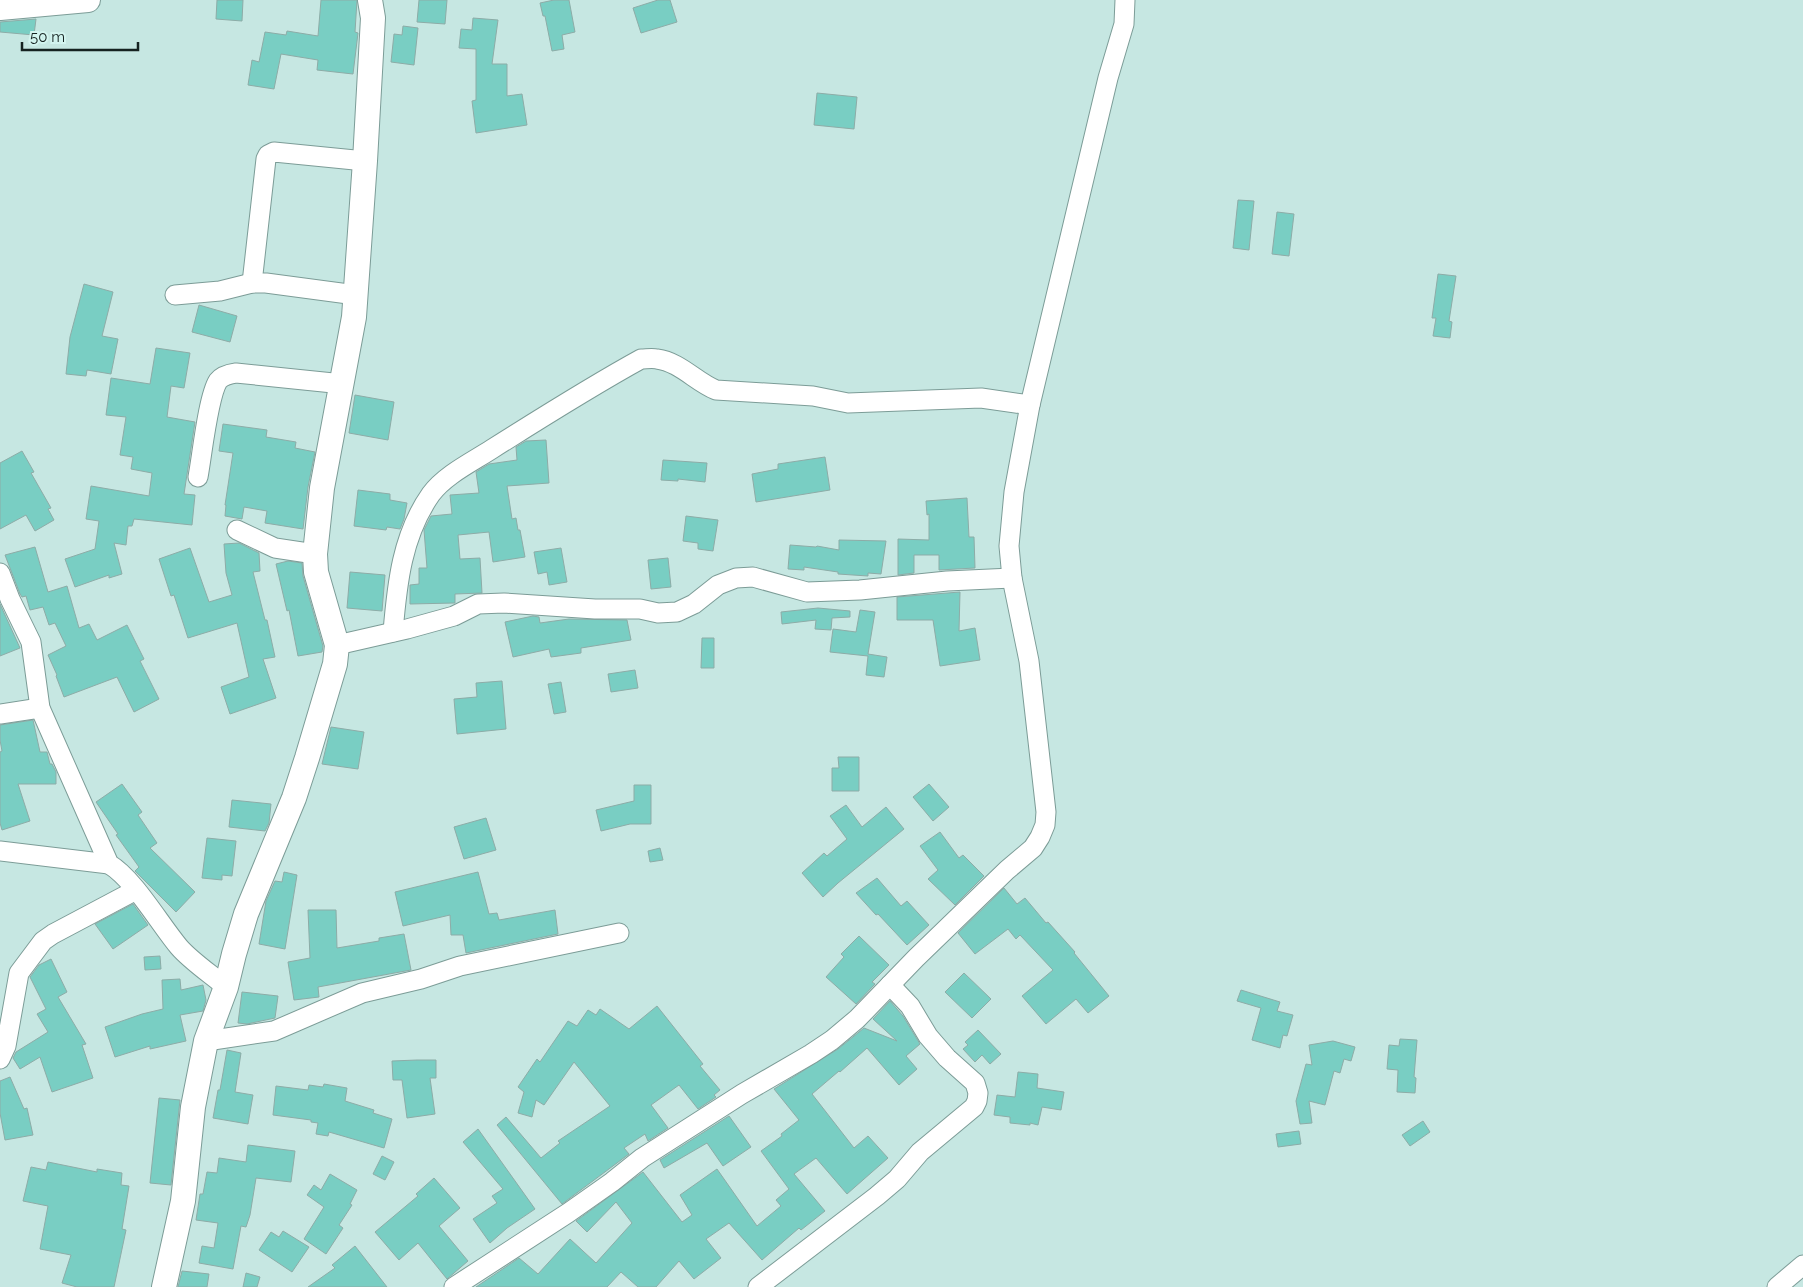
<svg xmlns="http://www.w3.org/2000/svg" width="1803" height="1287" font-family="Raleway,sans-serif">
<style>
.building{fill:#79cec3;stroke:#8daca7}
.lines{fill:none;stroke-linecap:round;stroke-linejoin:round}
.minor-casing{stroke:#7c9c97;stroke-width:21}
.tertiary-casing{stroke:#7c9c97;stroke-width:26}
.minor{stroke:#fff;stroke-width:19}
.tertiary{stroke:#fff;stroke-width:24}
</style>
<rect width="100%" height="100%" fill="#c6e7e2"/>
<g class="building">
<polygon points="217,0 243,0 242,21 216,19"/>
<polygon points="321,0 357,0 355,32 358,33 353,74 317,70 318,60 281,54 274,89 248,85 252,60 259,62 265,32 286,35 287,31 318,36"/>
<polygon points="419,0 447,0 445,24 417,22"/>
<polygon points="554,0 569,0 575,32 562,35 564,49 552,51 545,16 543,16 540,3"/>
<polygon points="658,0 670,0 677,22 641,33 633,8"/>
<polygon points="473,18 498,20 492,64 507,64 507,96 522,94 527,125 476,133 472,101 476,100 476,49 459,48 461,29 472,30"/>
<polygon points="36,19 34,35 0,32 0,22"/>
<polygon points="403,26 418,28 414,65 391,62 394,34 402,35"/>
<polygon points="817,93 857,97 854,129 814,125"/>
<polygon points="1238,200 1254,201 1249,250 1233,248"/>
<polygon points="1277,212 1294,214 1289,256 1272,254"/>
<polygon points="1438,274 1456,276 1449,321 1452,322 1450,338 1433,336 1436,318 1432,318"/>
<polygon points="84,284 113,292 102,336 118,339 111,374 87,370 86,376 66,374 70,337"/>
<polygon points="199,305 237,316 230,342 192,332"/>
<polygon points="156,348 190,353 184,388 171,386 167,417 195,422 184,494 195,495 192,525 134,519 132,526 128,526 126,545 114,543 122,574 109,578 109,575 75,587 65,559 95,549 99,521 86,519 91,486 149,496 152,473 131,469 133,457 120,455 126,417 106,415 111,378 150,384"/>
<polygon points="355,395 394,402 388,440 349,433"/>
<polygon points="223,424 267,430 266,437 296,442 295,448 315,452 308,487 303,529 265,523 267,511 244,507 242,519 225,516 226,505 225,505 233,453 219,451"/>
<polygon points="546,440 549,483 507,486 512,519 516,518 518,530 520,530 525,557 493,562 489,532 458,535 460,559 480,558 482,593 455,594 455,603 410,604 410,585 419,584 419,568 427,568 424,530 431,516 452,514 450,495 479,493 476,472 489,464 517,460 516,447 526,441"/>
<polygon points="22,451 34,472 31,473 51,508 48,509 54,520 35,531 26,515 0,529 0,463"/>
<polygon points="825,457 830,490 756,502 752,474 778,469 778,464"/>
<polygon points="663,460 707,463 705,482 678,479 678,481 661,480"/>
<polygon points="358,490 390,494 390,500 407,503 404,519 400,529 387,527 386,530 354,526"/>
<polygon points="967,498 969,537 974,537 975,568 939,570 939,555 914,555 914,573 898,575 898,539 929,540 929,514 927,515 926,501"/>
<polygon points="686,516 718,520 713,551 698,549 698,543 683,541"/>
<polygon points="839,540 886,541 881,574 868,573 868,576 838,574 838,572 804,567 804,570 788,569 790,545 816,547 817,546 839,550"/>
<polygon points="239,543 259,553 260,571 253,572 265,620 267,620 275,657 263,659 276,698 230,714 221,687 249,677 237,623 188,638 174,595 171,596 159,559 190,548 209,602 232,595 226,573 224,544"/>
<polygon points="35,547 48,592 67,586 79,628 89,624 97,640 127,625 144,659 140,661 159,699 134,712 117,677 64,697 56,676 57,675 48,655 66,646 55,623 49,625 43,607 30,610 26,596 22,597 20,594 5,555"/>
<polygon points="561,548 567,582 549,585 547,572 538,574 534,552"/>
<polygon points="668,558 671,587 651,589 648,560"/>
<polygon points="288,561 302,563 303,576 323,646 322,652 298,656 289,610 287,611 276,564"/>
<polygon points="350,572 385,575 382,611 347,608"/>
<polygon points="960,592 959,631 975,628 980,660 940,666 933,620 897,620 897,597"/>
<polygon points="0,604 20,648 0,656"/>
<polygon points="818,608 850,611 850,617 832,618 831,630 815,629 816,620 782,624 781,612"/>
<polygon points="860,610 875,612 868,654 887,657 884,677 866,675 868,656 830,652 833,629 856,632"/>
<polygon points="533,616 539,617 540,623 569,619 627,620 631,640 581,648 581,653 551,657 549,649 513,657 505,622"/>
<polygon points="702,638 714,638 714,668 701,668"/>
<polygon points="635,670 638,688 611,692 608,674"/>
<polygon points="502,681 506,729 457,734 454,699 477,697 476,683"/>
<polygon points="561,682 566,712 554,714 548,684"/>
<polygon points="33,720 40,752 47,752 50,764 52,764 56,772 56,784 18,784 30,821 2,830 0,823 0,752 2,751 0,740 0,725"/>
<polygon points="331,727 364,732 358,769 322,764"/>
<polygon points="838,757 859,757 859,791 832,791 832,768 839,768"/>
<polygon points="122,784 142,812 138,815 157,843 150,848 195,892 176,912 135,871 139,867 116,835 118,834 96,802"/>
<polygon points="929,784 949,807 933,821 913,797"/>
<polygon points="634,785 651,785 651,824 630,824 601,831 596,810 634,801"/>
<polygon points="232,800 271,804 269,823 265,831 229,827"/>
<polygon points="846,805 862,827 886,807 904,829 838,883 823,897 802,873 824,853 827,856 847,839 830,816"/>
<polygon points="486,818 496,850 464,859 454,827"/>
<polygon points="940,832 959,858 963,855 984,876 955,905 928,879 938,870 920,846"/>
<polygon points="207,838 236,841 232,876 222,875 222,880 202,878"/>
<polygon points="660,848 663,860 650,862 648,851"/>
<polygon points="284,872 297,875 285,949 259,944 266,901 275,881 282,882"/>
<polygon points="478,872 489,914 497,913 499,920 555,910 558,934 466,953 463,935 451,935 450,915 403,926 395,892"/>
<polygon points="877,878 901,906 907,901 929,925 907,945 878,914 876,915 856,893"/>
<polygon points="1004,888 1017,904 1025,898 1046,923 1048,922 1075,952 1074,953 1109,996 1088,1013 1076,999 1046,1024 1022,996 1053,970 1020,935 1016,939 1008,929 975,954 958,933"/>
<polygon points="133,904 148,925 113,949 95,924"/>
<polygon points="308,910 336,910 337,948 379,941 379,938 404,934 411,970 318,987 319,997 294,1000 288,962 310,958"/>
<polygon points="859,936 889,965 872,982 875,984 856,1004 826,977 844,957 841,954"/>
<polygon points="160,956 161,969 145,970 144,957"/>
<polygon points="51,959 67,992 58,997 86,1044 82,1045 93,1078 52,1092 40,1057 20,1069 13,1058 16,1052 48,1032 37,1014 46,1009 30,977 39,965"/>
<polygon points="964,973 991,999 972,1018 945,992"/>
<polygon points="180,979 181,990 203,985 206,1000 203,1011 180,1015 186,1041 150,1049 150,1046 115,1057 105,1027 142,1014 163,1009 162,980"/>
<polygon points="1241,990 1280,1002 1277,1011 1293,1015 1287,1036 1283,1035 1280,1048 1252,1040 1261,1008 1237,1001"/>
<polygon points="242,992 278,996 275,1018 247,1024 238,1023"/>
<polygon points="890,1001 903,1016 920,1044 906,1056 917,1069 899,1085 867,1048 840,1072 839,1071 812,1094 854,1148 868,1136 888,1158 847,1194 816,1158 794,1174 825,1211 801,1230 799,1228 762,1260 729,1223 706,1239 721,1258 694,1279 679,1261 656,1287 638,1287 621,1272 607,1287 476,1287 519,1258 538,1274 570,1239 596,1263 632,1223 616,1202 587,1232 576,1221 643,1172 682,1222 692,1215 680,1195 717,1169 757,1226 781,1206 776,1200 789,1189 761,1151 782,1136 781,1134 799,1120 774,1089 838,1049 864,1028 897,1041 873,1019"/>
<polygon points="657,1006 703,1064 700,1066 720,1090 714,1095 716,1097 698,1109 679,1085 651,1105 668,1128 648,1141 645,1134 624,1148 629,1154 562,1204 497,1125 506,1117 541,1158 560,1143 558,1141 610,1106 574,1062 544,1105 536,1100 532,1117 518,1113 524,1092 518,1087 537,1059 540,1062 568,1021 577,1026 588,1010 596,1015 600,1009 629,1029"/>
<polygon points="978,1030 1001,1054 990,1064 982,1055 975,1062 963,1049 968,1045 965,1042"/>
<polygon points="1400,1039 1417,1040 1414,1077 1416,1078 1415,1093 1397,1092 1398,1070 1387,1069 1389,1045 1399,1046"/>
<polygon points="1333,1041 1355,1047 1351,1061 1344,1059 1340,1073 1334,1071 1325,1105 1309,1101 1312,1123 1300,1124 1296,1101 1306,1064 1312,1065 1309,1045"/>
<polygon points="227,1050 241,1053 235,1092 253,1095 248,1124 213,1118 218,1090 220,1090"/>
<polygon points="417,1060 436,1060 436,1078 430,1078 435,1114 407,1118 402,1080 393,1080 392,1061"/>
<polygon points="1018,1072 1038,1074 1037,1088 1064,1092 1061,1110 1042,1107 1038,1125 1030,1123 1030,1125 1010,1123 1010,1117 994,1115 997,1095 1015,1097"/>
<polygon points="10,1077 24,1109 27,1108 33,1135 5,1140 0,1113 0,1081"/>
<polygon points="324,1084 347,1088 345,1101 374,1110 373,1113 392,1119 384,1148 329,1132 328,1136 316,1134 318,1123 311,1122 311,1120 273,1115 276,1086 308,1090 309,1085 323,1087"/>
<polygon points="159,1098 180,1100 171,1185 150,1183"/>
<polygon points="729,1116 751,1147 723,1166 707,1143 664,1168 660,1160"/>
<polygon points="1423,1121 1430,1132 1410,1146 1402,1135"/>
<polygon points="478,1129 535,1209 507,1228 490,1243 473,1219 497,1203 492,1196 503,1189 463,1142"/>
<polygon points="1299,1131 1301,1144 1278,1147 1276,1134"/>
<polygon points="248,1145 295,1151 291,1182 256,1178 250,1215 246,1227 241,1226 233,1269 199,1263 202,1246 214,1248 218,1223 196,1220 200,1194 203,1194 207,1172 217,1173 219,1158 246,1162"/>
<polygon points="382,1156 394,1162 385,1180 373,1174"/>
<polygon points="48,1162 97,1172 97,1169 122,1173 121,1185 129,1186 122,1229 126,1230 114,1287 77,1287 62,1283 71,1255 40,1249 48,1206 23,1201 31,1167 46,1170"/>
<polygon points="330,1174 357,1190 350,1204 352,1205 339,1225 343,1228 326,1254 304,1239 324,1207 307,1195 314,1185 321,1190"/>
<polygon points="434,1178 460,1208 439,1226 468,1261 447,1279 418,1243 399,1260 375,1232 418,1196 416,1194"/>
<polygon points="283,1231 309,1247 292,1272 259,1250 271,1232 279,1237"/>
<polygon points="355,1246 387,1287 308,1287 335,1268 332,1265"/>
<polygon points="182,1271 209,1274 207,1287 178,1287"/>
<polygon points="246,1273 260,1277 257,1287 243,1287"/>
</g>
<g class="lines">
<g class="minor-casing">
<g id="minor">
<polyline points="252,283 266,159 268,155 274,152 365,161"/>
<polyline points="175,295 220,291 252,283 266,283 356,295"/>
<path d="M198 477C202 456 208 397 218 381 222 376 229 374 236 373L343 384"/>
<polyline points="237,530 275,548 315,554"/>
<path d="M0 573 10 599 31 642 40 708 109 864C134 879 159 923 179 947 191 961 212 975 226 987"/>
<path d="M393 632C397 584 402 535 431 494 445 475 472 462 492 449 541 418 590 387 641 359 646 359 652 358 657 359 680 362 696 382 716 390L813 396 848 403 981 398 1030 405"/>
<polyline points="337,645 407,629 454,616 478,604 504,603 595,609 640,609 658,613 677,612 694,604 718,585 736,578 753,577 807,592 860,590 947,581 1012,578"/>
<polyline points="0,714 40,708"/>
<polyline points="0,851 109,864"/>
<polyline points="206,1041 274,1031 362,993 421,979 460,966 619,933"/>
<polyline points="0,1059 6,1046 19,973 43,941 53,934 136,890"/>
<polyline points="454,1287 568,1213 612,1182 642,1158 742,1094 811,1054 832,1040 857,1019 916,958 1007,870 1033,848 1040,837 1045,825 1046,812 1029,661 1012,578 1009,546 1014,492 1030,405 1108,78 1124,24 1125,0"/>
<polyline points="758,1287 877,1196 897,1179 920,1152 974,1107 977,1101 978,1093 975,1083 947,1058 928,1036 910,1006 890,985"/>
<polyline points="1777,1287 1803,1265"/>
</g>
</g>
<g class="tertiary-casing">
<g id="tertiary">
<polyline points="0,8 88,0"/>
<polyline points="164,1287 183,1201 193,1107 206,1041 226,987 234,954 246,914 294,798 307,758 335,664 337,645 316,572 315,554 322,488 354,317 365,161 373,18 370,0"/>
</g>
</g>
<use href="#minor" class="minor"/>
<use href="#tertiary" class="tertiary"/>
</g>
<path d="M22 42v8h116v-8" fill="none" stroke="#152220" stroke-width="2.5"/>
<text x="30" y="42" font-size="15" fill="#152220" stroke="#d3f4ef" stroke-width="4" paint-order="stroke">50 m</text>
</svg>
